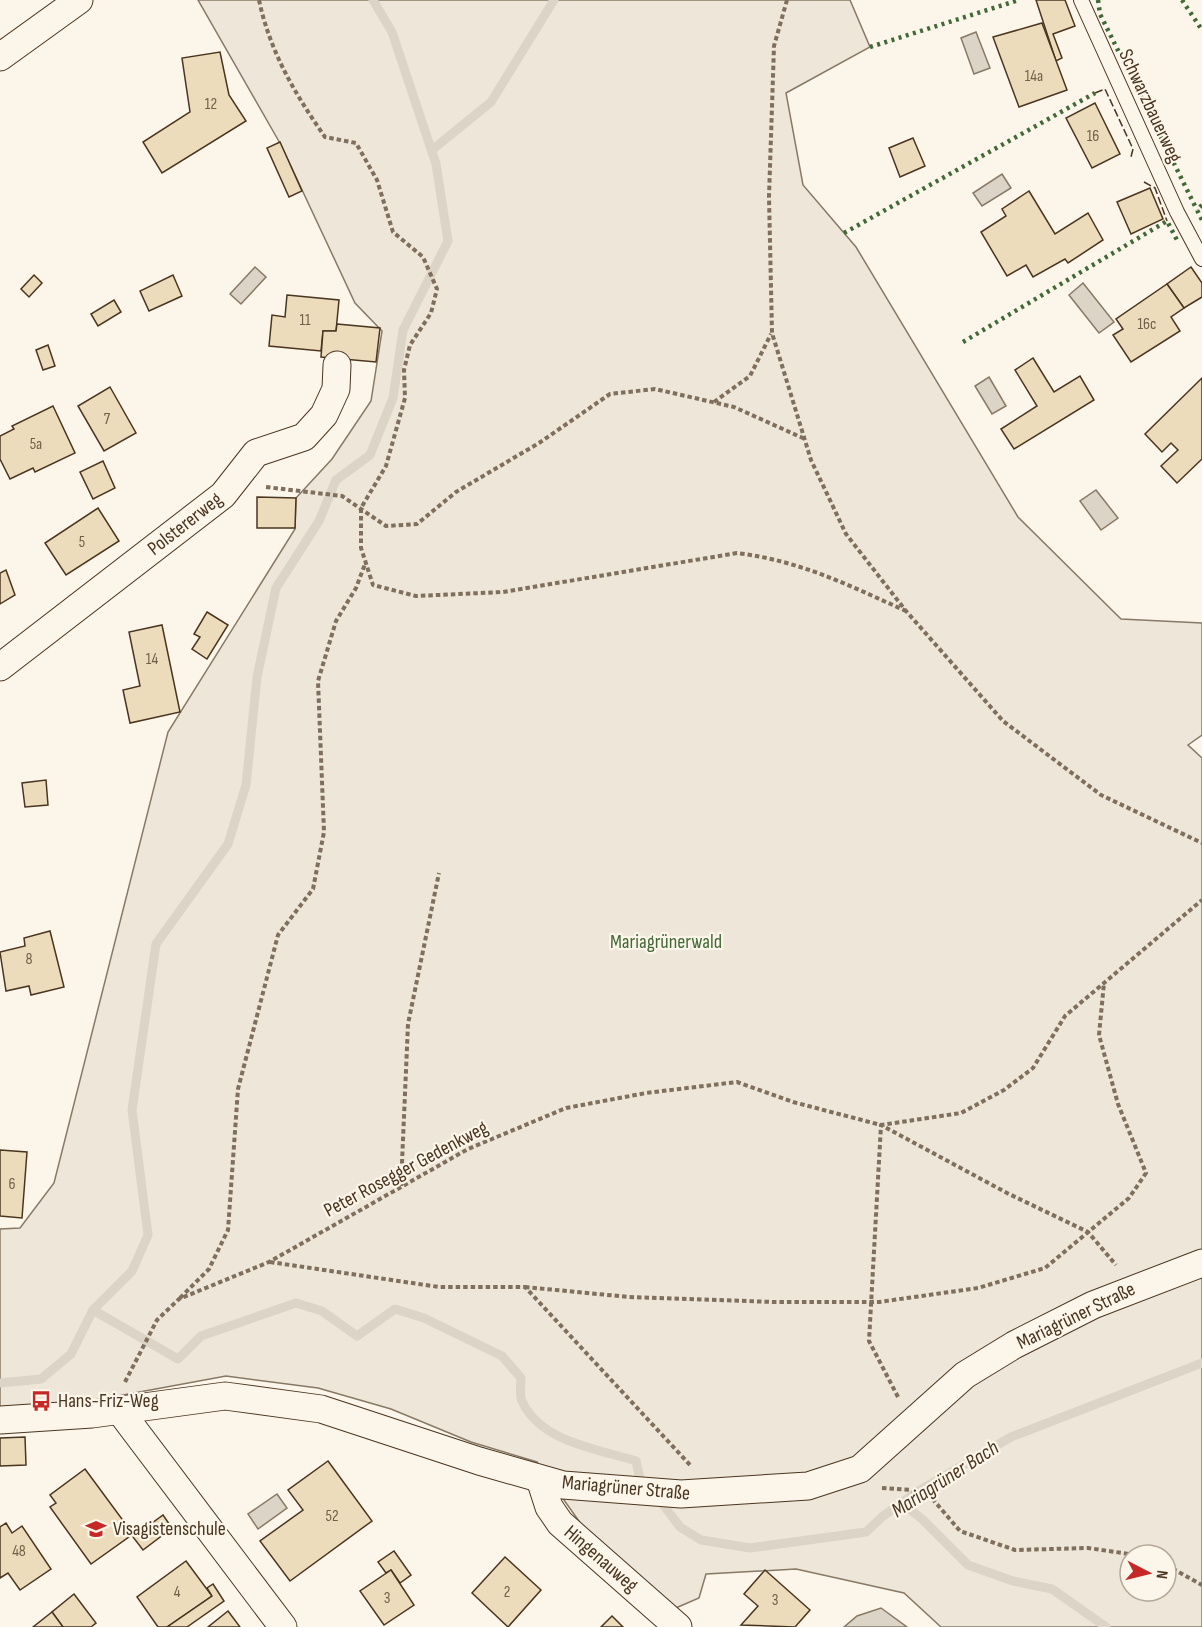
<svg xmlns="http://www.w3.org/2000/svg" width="1202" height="1627" font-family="'Sofia Sans Condensed',sans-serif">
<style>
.green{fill:#ede6d9;stroke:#887966;stroke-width:1.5;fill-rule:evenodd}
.water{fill:#dcd4c6;stroke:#887966;stroke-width:1.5}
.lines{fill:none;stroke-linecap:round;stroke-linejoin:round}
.stream{stroke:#dcd4c6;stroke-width:9}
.building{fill:#ecdcbc;stroke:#4a3520;stroke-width:1.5}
.service-casing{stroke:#4a3520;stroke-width:16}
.minor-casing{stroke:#4a3520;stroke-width:29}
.path{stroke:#7f6f5c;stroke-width:4;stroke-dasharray:4.5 3;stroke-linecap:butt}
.service{stroke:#fbf6e9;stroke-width:14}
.minor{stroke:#fbf6e9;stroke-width:27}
.hedge{stroke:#436837;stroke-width:4.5;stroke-dasharray:3 4.5;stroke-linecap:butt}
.fence{stroke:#4a3520;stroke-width:1.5;stroke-dasharray:8 3;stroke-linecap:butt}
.labels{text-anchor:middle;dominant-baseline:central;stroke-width:4.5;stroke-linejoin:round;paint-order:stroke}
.number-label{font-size:16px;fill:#725f47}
.street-label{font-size:20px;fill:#4a3520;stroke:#fbf6e9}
.park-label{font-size:20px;fill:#436837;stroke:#fbf6e9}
.poi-label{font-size:20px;fill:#4a3520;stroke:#fbf6e9;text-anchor:start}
.water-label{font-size:21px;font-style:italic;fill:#4a3520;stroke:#fbf6e9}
</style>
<rect width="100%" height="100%" fill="#fbf6e9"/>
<path class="green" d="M198 0H850L870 47 786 93 803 185 856 247 1018 517 1121 619 1202 623V735L1188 745 1202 758V1627H941L904 1593 796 1569 706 1574 699 1598 671 1610 586 1531 537 1462 471 1442 391 1409 318 1388 226 1376 96 1400 0 1408V1229L20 1228 54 1183 168 732 295 529 296 498 332 459 371 401 382 331 355 303 281 145ZM1130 1555H1166V1591H1130Z"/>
<g class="water">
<polygon points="976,32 990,68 974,74 961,38"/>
<polygon points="1002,174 1011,188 982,206 973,193"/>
<polygon points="255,267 266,277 241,304 230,294"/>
<polygon points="1083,283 1114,322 1099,333 1069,295"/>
<polygon points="989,377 1006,406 992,414 975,386"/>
<polygon points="1096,490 1118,518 1101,530 1080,501"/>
<polygon points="277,1494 287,1508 258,1529 248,1514"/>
<polygon points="881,1608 907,1627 844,1627 857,1616"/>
</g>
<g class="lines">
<g class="stream">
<polyline points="432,150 491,102 554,0"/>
<path d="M93 1310 178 1359 201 1336 296 1303 322 1311 357 1336 395 1309 424 1318 502 1356 521 1378C521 1385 519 1395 522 1401 540 1442 598 1449 636 1461L640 1479 646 1486"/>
<polyline points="0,1383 41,1379 71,1354 93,1310 132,1271 148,1235 132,1110 156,944 228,844 246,785 257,677 276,588 319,521 336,480 370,455 393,398 403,330 448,241 436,164 392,32 373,0"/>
<polyline points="658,1498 680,1527 701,1540 750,1548 866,1532 883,1516 917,1492 1011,1437 1202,1363"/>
<polyline points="902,1503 922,1519 968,1565 1013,1581 1052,1589 1106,1627"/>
</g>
</g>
<g class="building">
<polygon points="1036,0 1065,0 1075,26 1053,34 1062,58 1056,61"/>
<polygon points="1042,23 1067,90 1019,107 993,37"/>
<polygon points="220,52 229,95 246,121 162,173 143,142 190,112 182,58"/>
<polygon points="1095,103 1120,154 1092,168 1066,118"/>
<polygon points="913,138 925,166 900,177 889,148"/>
<polygon points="280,142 302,191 289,197 267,148"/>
<polygon points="1150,188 1163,219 1131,234 1117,202"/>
<polygon points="1029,191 1055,234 1088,213 1103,240 1068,263 1065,259 1033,277 1026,265 1007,276 981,232 1006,216 1002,209"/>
<polygon points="1191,267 1202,283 1202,297 1184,308 1167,284"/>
<polygon points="34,275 42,283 29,297 21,289"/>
<polygon points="173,275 182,296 149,311 140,291"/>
<polygon points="1167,284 1184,308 1171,317 1180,331 1131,362 1113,335 1123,329 1116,319"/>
<polygon points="287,295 339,300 336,331 323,331 321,351 269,346 272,315 285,317"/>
<polygon points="114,300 121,312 98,326 91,314"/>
<polygon points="337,324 380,328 376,362 321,357 323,331 336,331"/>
<polygon points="48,345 55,366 43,370 36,350"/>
<polygon points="1033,358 1054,392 1080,376 1094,400 1014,449 1001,429 1037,406 1015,370"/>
<polygon points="1202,378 1202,459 1177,483 1161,466 1178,450 1171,443 1162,452 1145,434"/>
<polygon points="110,387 136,433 104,451 78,406"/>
<polygon points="53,406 75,453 35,472 33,468 10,479 0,459 0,436 14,429 12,426"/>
<polygon points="103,461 115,488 93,499 80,472"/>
<polygon points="257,497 296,498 295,528 257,528"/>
<polygon points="98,508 119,541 66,575 45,543"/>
<polygon points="6,570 15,595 0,604 0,573"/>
<polygon points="207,612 228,625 207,659 192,649 200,637 194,634"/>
<polygon points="162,625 180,712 130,723 123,690 140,686 129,632"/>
<polygon points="46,780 48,805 25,807 22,783"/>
<polygon points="50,931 64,987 31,995 29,986 6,991 0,952 25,946 24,938"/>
<polygon points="0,1150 27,1152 22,1218 0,1216"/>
<polygon points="25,1437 26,1465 0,1466 0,1438"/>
<polygon points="328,1461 372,1521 290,1581 260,1541 303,1510 288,1490"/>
<polygon points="85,1469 133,1534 91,1564 50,1507 56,1503 50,1495"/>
<polygon points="163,1515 172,1528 143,1550 133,1537"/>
<polygon points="6,1523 12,1533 22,1526 51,1569 20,1590 8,1573 0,1578 0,1527"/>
<polygon points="394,1551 411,1575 400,1583 391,1570 386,1573 378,1562"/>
<polygon points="505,1557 541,1590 508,1627 472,1593"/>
<polygon points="186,1561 212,1596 167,1627 158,1627 137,1597"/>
<polygon points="391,1570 414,1605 384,1625 360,1591"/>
<polygon points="765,1570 810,1610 795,1627 741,1625 758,1606 744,1594"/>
<polygon points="213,1584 224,1601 187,1627 167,1627 212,1596 207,1588"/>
<polygon points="74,1594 96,1623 91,1627 63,1627 52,1612"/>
<polygon points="228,1611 240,1627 208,1627"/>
<polygon points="52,1612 63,1627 33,1627"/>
<polygon points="612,1616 623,1627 601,1627"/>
</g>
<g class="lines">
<g class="service-casing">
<polyline id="service" points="1081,0 1177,212 1202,259"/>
</g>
<g class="minor-casing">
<g id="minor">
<polyline points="0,57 79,0"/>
<polyline points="0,667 223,495 256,453 304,437 324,415 336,389 337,365"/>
<polyline points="120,1411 283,1627"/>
<polyline points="0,1420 92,1414 225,1396 321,1409 479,1461 563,1485 681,1494 808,1486 860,1469 965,1375 1014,1345 1093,1305 1202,1263"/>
<polyline points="540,1479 549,1507 560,1523 678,1627"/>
</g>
</g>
<g class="path">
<path d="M259 0C270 52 295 94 325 137L356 143 377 180 393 232 423 257 437 289 431 313 410 345 404 370 405 398 386 466 361 508V548L373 585 416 596 503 592 737 553C801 561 848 585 906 611"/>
<polyline points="787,0 774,46 769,197 772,333 811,460 846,534 906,611 1003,721 1101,795 1202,843"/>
<polyline points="714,402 750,376 771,334"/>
<polyline points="266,487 342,496 386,526 417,524 456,492 539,443 610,394 655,389 734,407 805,439"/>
<polyline points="401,1186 408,1024 439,873"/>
<polyline points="270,1262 439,1287 525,1287 690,1465"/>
<polyline points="525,1287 629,1297 775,1302 879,1302 978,1288 1045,1268 1129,1198 1146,1173 1118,1104 1099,1035 1104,983"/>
<polyline points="180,1298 209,1269 228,1230 238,1089 278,935 313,889 324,832 318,681 336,621 356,588 365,564"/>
<polyline points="125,1382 157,1320 179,1299 269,1262 468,1149 566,1108 646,1093 737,1082 793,1102 881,1125 961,1113 1004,1090 1033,1068 1065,1016 1202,900"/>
<polyline points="898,1397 869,1341 881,1125 1007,1193 1088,1232 1116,1265"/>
<polyline points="882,1488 911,1490 930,1496 960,1531 1015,1550 1088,1548 1136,1555"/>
<polyline points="1166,1565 1202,1585"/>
</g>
<use href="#service" class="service"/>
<use href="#minor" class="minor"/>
<g class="hedge">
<polyline points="1098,0 1100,14 1197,210"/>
<polyline points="1182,0 1202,30"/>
<polyline points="870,47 1019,0"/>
<polyline points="1202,205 1197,210 1202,220"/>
<polyline points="844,233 1095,93"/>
<polyline points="963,342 1167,221 1178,242"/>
</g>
<g class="fence">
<polyline points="1095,93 1105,89 1133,149 1131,157"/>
<polyline points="1144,182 1155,188 1167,221"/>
</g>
</g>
<defs>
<g id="bus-bare" transform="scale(1.62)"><path d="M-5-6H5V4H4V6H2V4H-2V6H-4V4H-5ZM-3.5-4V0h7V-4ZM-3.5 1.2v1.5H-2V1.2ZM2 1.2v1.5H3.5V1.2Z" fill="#c62828" stroke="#fbf6e9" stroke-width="2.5" paint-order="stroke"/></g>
<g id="school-bare" transform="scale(1.62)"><path d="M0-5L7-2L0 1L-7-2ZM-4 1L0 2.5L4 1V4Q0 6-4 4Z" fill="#c62828" stroke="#fbf6e9" stroke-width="2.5" paint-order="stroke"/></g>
</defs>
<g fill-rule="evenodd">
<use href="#bus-bare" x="41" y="1401"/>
<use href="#school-bare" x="96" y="1529"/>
</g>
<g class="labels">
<g class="number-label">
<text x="1034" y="76">14a</text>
<text x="211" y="104">12</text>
<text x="1093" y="136">16</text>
<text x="305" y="320">11</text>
<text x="1147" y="324">16c</text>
<text x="107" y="419">7</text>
<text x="36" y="444">5a</text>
<text x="82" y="542">5</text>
<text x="152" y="659">14</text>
<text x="29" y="959">8</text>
<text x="12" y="1184">6</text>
<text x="332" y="1516">52</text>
<text x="19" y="1551">48</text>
<text x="177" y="1592">4</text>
<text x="507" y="1592">2</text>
<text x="387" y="1598">3</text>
<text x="775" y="1600">3</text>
</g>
<g class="street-label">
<text transform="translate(1150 106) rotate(65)">Schwarzbauerweg</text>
<text transform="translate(185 524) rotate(-38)">Polstererweg</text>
<text transform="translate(406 1169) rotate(-28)">Peter Rosegger Gedenkweg</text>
<text transform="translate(1076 1316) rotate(-26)">Mariagrüner Straße</text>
<text transform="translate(626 1488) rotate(5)">Mariagrüner Straße</text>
<text transform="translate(601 1559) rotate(41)">Hingenauweg</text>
</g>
<g class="park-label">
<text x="666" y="942">Mariagrünerwald</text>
</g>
<g class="poi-label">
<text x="58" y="1401">Hans-Friz-Weg</text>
<text x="113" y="1529">Visagistenschule</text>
</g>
<g class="water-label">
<text transform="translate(945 1479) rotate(-33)">Mariagrüner Bach</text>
</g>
</g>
<g transform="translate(1148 1573) rotate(97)"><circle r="28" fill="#fbf6e9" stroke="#b4a999" stroke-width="1.5"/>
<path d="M0-4.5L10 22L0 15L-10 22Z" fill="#c62828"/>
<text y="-9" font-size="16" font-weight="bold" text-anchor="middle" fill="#4a3520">N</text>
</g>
</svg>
